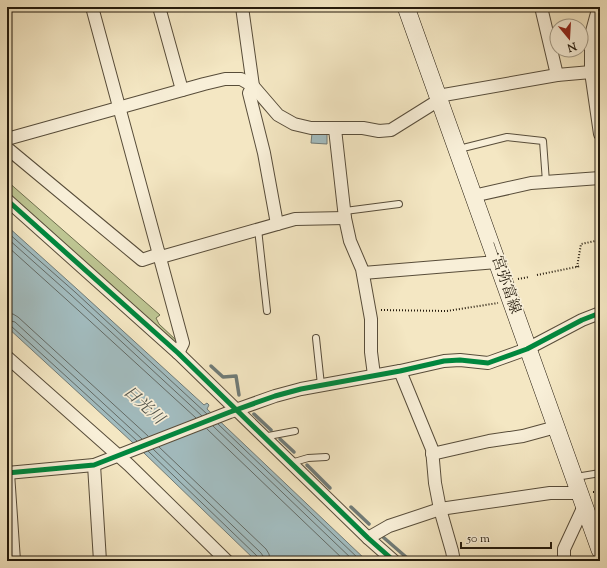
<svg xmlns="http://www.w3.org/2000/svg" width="607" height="568" font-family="'Sorts Mill Goudy','Noto Serif JP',serif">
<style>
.green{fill:#bdc592;stroke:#70704f}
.water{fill:#a2bcbf;stroke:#707b77}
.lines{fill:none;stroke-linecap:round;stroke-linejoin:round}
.shore{stroke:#636b66;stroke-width:1}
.stream{stroke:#707b77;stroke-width:3.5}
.lane-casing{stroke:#584d3a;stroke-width:8}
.street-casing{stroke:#584d3a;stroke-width:14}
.secondary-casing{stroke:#241a0c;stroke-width:18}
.path{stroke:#241a0c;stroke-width:2;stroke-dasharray:1 2;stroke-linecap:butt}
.lane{stroke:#f8efd8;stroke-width:6}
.street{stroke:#f8efd8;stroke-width:12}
.secondary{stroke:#f8efd8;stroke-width:17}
.cycleway-casing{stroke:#f8efd8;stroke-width:8}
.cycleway{stroke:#00873e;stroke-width:5}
.labels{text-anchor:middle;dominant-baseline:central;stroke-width:3.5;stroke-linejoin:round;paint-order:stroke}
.street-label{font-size:15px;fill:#241a0c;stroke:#f8efd8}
.water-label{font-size:16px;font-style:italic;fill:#50534b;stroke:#f8efd8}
</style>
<rect width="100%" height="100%" fill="#f4e7c3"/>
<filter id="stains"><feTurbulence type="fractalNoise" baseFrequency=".005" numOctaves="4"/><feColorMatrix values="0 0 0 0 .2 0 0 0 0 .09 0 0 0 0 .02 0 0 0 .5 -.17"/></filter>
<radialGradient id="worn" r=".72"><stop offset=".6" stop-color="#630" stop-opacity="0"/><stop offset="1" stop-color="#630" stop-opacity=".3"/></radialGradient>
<polygon class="green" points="7,181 160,315 156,318 159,324 177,341 176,343 7,196"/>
<g class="water">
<polygon points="312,133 327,134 327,144 311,143"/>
<polygon points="7,226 77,289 204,405 207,403 209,405 207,409 367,561 256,561 144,453 7,327"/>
</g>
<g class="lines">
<g class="shore">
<polyline points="7,232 75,292 207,414"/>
<polyline points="7,238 71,295 202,416"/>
<polyline points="7,246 67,300 196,418"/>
<polyline points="7,314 13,314 18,317 148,436"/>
<polyline points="7,320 15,322 142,439"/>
<polyline points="7,325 11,326 137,441"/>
<polyline points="218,424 361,561"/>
<polyline points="213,426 354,561"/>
<polyline points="207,429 345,561"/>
<polyline points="159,447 266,549 269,554 270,561"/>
<polyline points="153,449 261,553 263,556 264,561"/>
<polyline points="148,451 257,556 259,561"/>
</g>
<g class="stream">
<polyline points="211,366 223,377 236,376 239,395"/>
<polyline points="254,414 271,430"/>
<polyline points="280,439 294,452"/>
<polyline points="307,465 330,488"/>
<polyline points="351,507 369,524"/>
<polyline points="383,537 406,557"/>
</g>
<g class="lane-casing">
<g id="lane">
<polyline points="459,149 507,137 543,141 546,182"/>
<polyline points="345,211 399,204"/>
<polyline points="258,229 267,311"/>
<polyline points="316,338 321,385"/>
<polyline points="263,437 295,431"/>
<polyline points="291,463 308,458 326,457"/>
<polyline points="576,477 600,473"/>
</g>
</g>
<g class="street-casing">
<g id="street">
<polyline points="92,7 183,343 178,353"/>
<polyline points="159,7 182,90"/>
<polyline points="242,7 253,86 249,93 264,153 277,224"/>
<polyline points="541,7 557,75"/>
<polyline points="600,12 597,13 591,35 591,72 600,134"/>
<polyline points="438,96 557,75 591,72"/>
<polyline points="335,129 345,218 350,241 362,269 371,319 371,352 374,375"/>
<polyline points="7,139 204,84 225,79 241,79 253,86 278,115 294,124 311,128 363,128 379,131 391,130 439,100"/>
<polyline points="7,148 142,260 160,254"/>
<polyline points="473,196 531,183 600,178"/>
<polyline points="7,200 178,353 368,538 394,561"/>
<polyline points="161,257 295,219 345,218"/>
<polyline points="363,273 497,262"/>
<polyline points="7,357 129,465 227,561"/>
<polyline points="400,371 432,449 435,483 440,509 452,551 454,561"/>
<polyline points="432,454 489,441 523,436 556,427"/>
<polyline points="94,465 100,561"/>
<polyline points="7,473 94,465 230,412 275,396 301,389 400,371 444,361 460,360 488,363 527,349 582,320 600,313"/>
<polyline points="8,473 14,561"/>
<polyline points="368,538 389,526 440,509 550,493 580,493"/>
<polyline points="564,561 564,549 584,506"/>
</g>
</g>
<g class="secondary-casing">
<polyline id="secondary" points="406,7 600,550"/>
</g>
<g class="path">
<polyline points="577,267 581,244 600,240"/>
<polyline points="537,275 581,266"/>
<polyline points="518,279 529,277"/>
<polyline points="381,310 447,311 498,303"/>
<polyline points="593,492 600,492"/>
</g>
<use href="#lane" class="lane"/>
<use href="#street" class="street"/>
<use href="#secondary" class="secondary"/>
<g class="cycleway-casing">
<g id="cycleway">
<polyline points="7,200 178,353 368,538 394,561"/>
<polyline points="7,473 94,465 230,412 275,396 301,389 400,371 444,361 460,360 488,363 527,349 582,320 600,313"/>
</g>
</g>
<use href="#cycleway" class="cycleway"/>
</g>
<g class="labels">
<g class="street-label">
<text transform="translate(503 278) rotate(71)">一宮弥富線</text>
</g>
<g class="water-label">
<text transform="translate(143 406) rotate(42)">日光川</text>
</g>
</g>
<rect width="607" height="568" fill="none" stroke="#f4e7c3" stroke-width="24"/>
<rect x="8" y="8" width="591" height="552" fill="none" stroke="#241a0c" stroke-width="2"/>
<rect x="12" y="12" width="583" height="544" fill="none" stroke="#241a0c"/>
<g transform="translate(569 38) rotate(162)"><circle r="19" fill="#f8efd8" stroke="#a39a86"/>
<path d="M0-3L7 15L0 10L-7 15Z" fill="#8f2418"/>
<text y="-6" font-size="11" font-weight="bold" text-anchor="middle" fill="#241a0c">N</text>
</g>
<path d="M461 542v6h90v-6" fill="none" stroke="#241a0c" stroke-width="2"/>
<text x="467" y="542" font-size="12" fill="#241a0c" stroke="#f8efd8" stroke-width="3" paint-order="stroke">50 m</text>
<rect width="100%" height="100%" filter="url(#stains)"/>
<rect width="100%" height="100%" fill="url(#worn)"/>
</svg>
